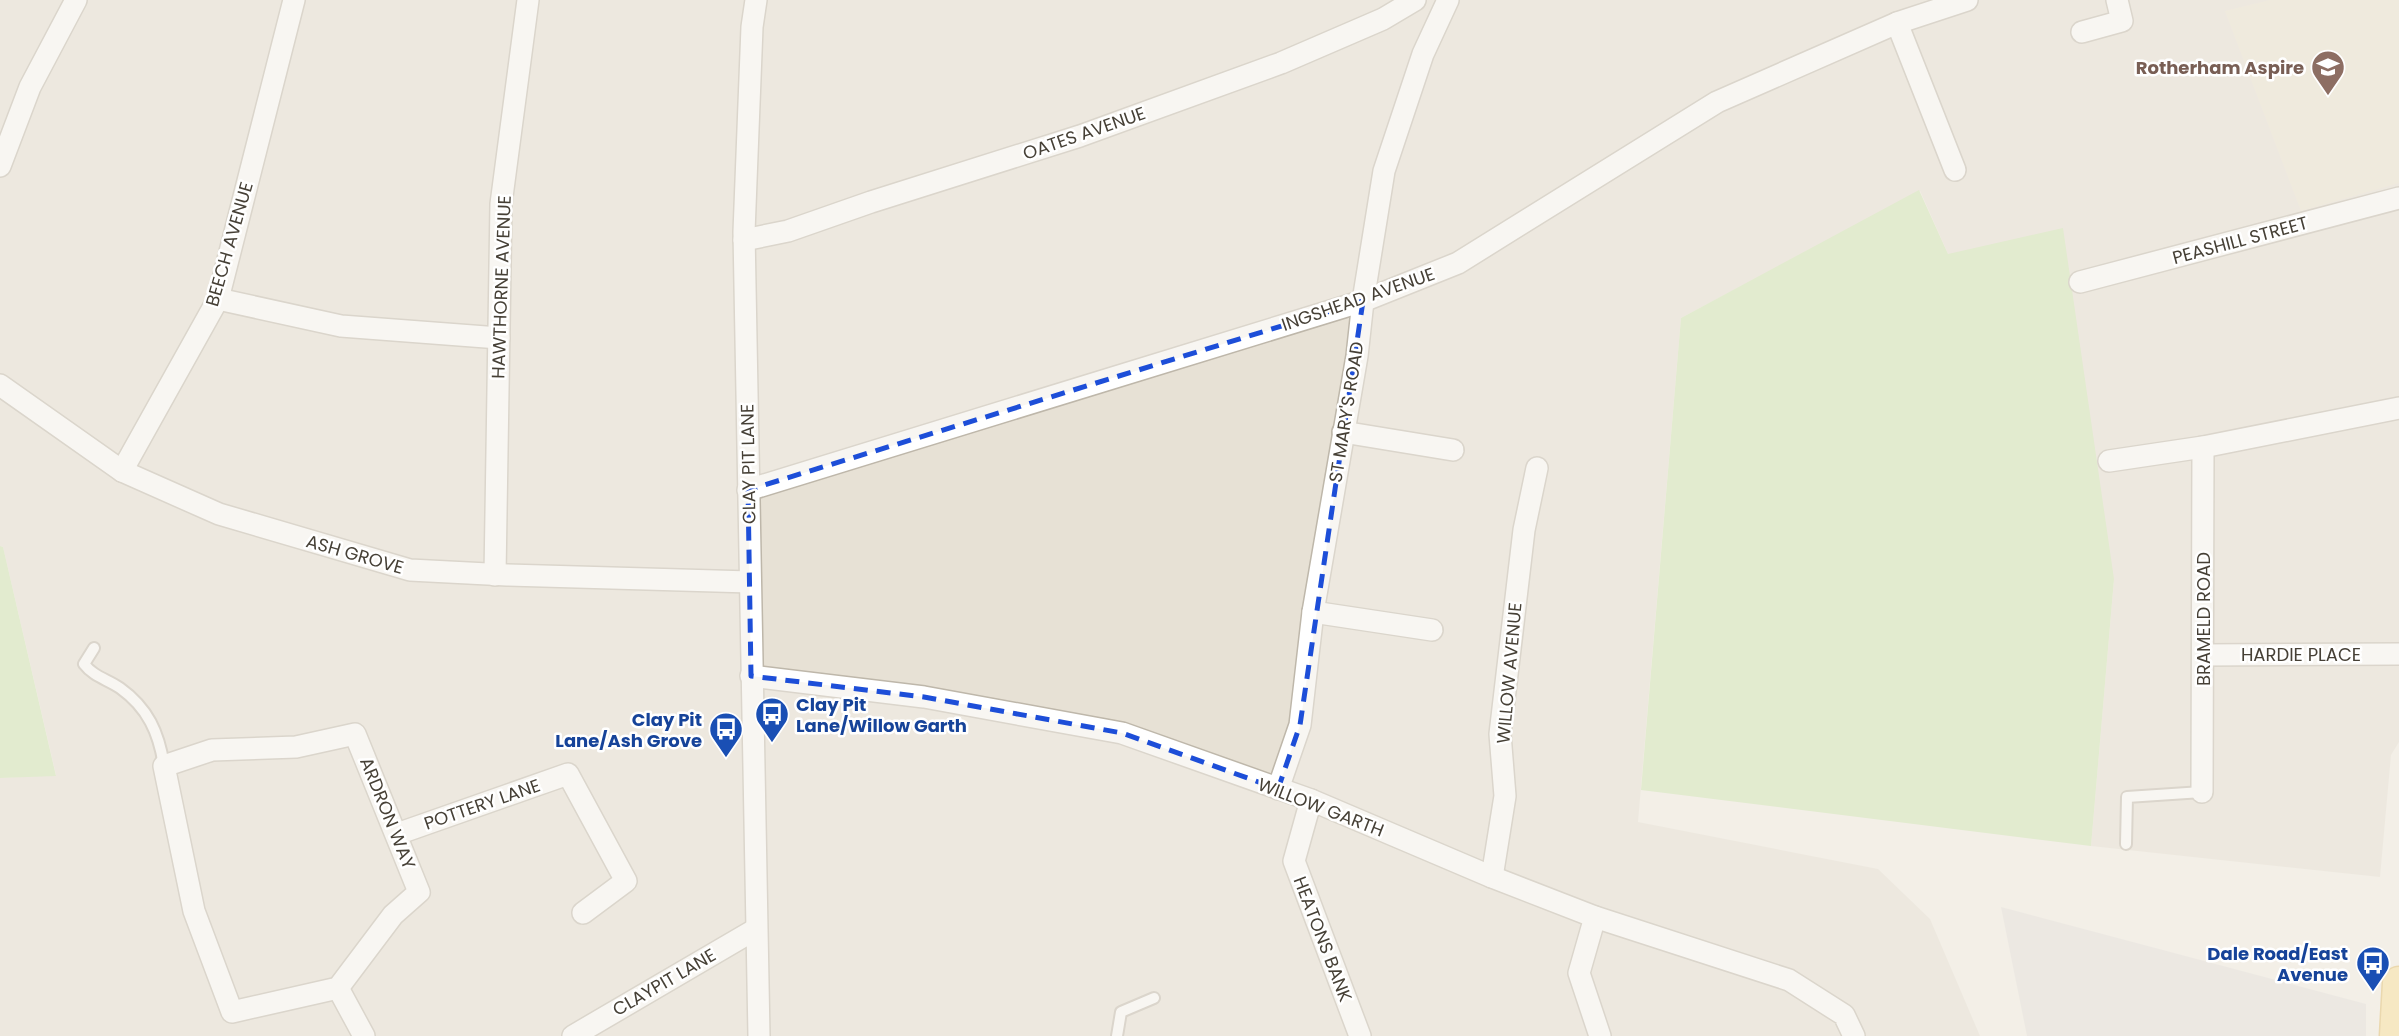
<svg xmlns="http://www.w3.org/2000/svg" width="2399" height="1036" font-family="Poppins,sans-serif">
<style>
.residential{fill:#e7e1d5}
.industrial{fill:#e5e1dc}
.education{fill:#ece4d1}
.green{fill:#cee6b1}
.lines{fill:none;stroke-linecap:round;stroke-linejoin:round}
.service-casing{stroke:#beb7aa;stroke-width:14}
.minor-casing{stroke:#beb7aa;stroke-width:24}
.primary-casing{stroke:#e0bc68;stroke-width:35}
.service{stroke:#fff;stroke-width:10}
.minor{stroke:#fff;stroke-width:21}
.primary{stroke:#fbdf98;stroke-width:32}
.marked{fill:none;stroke:#1d4ed8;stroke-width:5;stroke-dasharray:14 9;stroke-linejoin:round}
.labels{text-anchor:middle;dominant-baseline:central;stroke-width:5;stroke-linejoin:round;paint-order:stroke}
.education-label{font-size:18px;font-weight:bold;fill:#785e54;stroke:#fff;text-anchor:end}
.street-label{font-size:18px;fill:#464036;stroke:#fff}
.transit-label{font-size:18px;font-weight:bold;fill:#164399;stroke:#fff;text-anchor:end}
</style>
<rect width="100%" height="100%" fill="#f3efe7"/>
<polygon class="residential" points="0,0 2399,0 2399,742 2391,755 2380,877 2091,846 2114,579 1948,254 1920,191 1681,318 1638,822 1878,869 1930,919 1980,1036 0,1036 0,778 56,775 3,547 0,546"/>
<polygon class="industrial" points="2001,907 2366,1004 2366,1036 2027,1036"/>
<polygon class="education" points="2270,0 2399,0 2399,183 2301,211 2225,11"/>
<g class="green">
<polygon points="1919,190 1948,254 2063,228 2114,579 2091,846 1641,790 1681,318"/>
<polygon points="0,546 3,547 56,776 0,778"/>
</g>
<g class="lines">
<g class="service-casing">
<g id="service">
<path d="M94 648 84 664C94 677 107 679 120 688 148 708 159 733 164 766"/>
<polyline points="2126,844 2127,797 2202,792"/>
<polyline points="1117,1036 1121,1012 1154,998"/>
</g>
</g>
<g class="minor-casing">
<g id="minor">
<polyline points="756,0 752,27 744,232 759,1036"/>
<polyline points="1897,23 1955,170"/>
<polyline points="2082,32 2122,21 2117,0"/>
<polyline points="0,166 30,87 76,0"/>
<polyline points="744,240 788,231 871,202 1080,136 1281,63 1383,19 1415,0"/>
<polyline points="2080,282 2399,198"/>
<polyline points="218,299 341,326 499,338"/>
<polyline points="0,385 122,471 219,514 410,570 507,575 750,582"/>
<polyline points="1343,432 1453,450"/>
<polyline points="2109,461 2203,447 2399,408"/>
<polyline points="122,471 218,299 294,0"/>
<polyline points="748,490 1363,301 1458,263 1717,102 1897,23 1967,0"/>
<polyline points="495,575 501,204 528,0"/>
<polyline points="1313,612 1432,630"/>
<polyline points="2204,655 2399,654"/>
<polyline points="751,676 924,697 1122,733 1311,800 1492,877 1595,917 1789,980 1844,1015 1854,1036"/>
<polygon points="355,734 419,892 393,915 338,988 232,1012 194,911 164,766 212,750 296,747"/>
<polyline points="1278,789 1300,725 1313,612 1357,356 1363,301 1384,171 1423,54 1448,0"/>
<polyline points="2202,792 2203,447"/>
<polyline points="1311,800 1294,861 1360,1036"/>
<polyline points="397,834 568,774 626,881 583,913"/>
<polyline points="1492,877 1505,796 1500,734 1524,530 1537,468"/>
<polyline points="1595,917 1579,973 1600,1036"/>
<polyline points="338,988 364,1036"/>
<polyline points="573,1036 756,929"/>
</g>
</g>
<g class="primary-casing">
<polyline id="primary" points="2396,1036 2399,983"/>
</g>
<use href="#service" class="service"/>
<use href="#minor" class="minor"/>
<use href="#primary" class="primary"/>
</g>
<path d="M0 0H2399V1036H0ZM1363 301 1300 725 1278 789 1122 733 924 697 751 676 748 490Z" fill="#f3efe7" fill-opacity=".55" fill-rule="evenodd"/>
<path class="marked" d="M1363 301 1300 725 1278 789 1122 733 924 697 751 676 748 490Z"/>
<defs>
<g id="school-pin" transform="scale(1.75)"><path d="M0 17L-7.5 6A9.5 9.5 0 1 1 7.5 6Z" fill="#8d6e63" stroke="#fff"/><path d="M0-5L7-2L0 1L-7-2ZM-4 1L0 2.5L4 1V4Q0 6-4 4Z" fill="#fff"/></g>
<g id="bus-pin" transform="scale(1.75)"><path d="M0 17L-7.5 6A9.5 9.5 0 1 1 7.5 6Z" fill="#1a4fb4" stroke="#fff"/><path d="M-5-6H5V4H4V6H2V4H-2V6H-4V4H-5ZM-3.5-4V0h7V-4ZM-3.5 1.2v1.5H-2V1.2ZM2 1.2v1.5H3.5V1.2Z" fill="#fff"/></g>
</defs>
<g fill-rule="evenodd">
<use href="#school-pin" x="2328" y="67"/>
<use href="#bus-pin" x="772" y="714"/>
<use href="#bus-pin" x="726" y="729"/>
<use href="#bus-pin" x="2373" y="963"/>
</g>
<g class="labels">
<g class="education-label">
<text x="2304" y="67">Rotherham Aspire</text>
</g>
<g class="street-label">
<text transform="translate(1084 133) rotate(-19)">OATES AVENUE</text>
<text transform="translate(2240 240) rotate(-15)">PEASHILL STREET</text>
<text transform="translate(229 244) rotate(-74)">BEECH AVENUE</text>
<text transform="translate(501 287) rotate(-88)">HAWTHORNE AVENUE</text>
<text transform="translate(1358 299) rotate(-19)">INGSHEAD AVENUE</text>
<text transform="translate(1346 412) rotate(-81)">ST MARY'S ROAD</text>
<text transform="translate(748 464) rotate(-91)">CLAY PIT LANE</text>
<text transform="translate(355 554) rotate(16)">ASH GROVE</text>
<text transform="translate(2203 619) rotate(-90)">BRAMELD ROAD</text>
<text x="2301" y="654">HARDIE PLACE</text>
<text transform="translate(1509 673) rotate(-85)">WILLOW AVENUE</text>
<text transform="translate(482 804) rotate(-19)">POTTERY LANE</text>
<text transform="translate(1321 807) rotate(21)">WILLOW GARTH</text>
<text transform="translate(388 813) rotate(68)">ARDRON WAY</text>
<text transform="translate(1323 939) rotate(69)">HEATONS BANK</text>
<text transform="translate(664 982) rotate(-30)">CLAYPIT LANE</text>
</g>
<g class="transit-label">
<text x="796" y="704" text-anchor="start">Clay Pit<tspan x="796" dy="21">Lane/Willow Garth</tspan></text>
<text x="702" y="719">Clay Pit<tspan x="702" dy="21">Lane/Ash Grove</tspan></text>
<text x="2348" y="953">Dale Road/East<tspan x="2348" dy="21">Avenue</tspan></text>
</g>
</g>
</svg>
